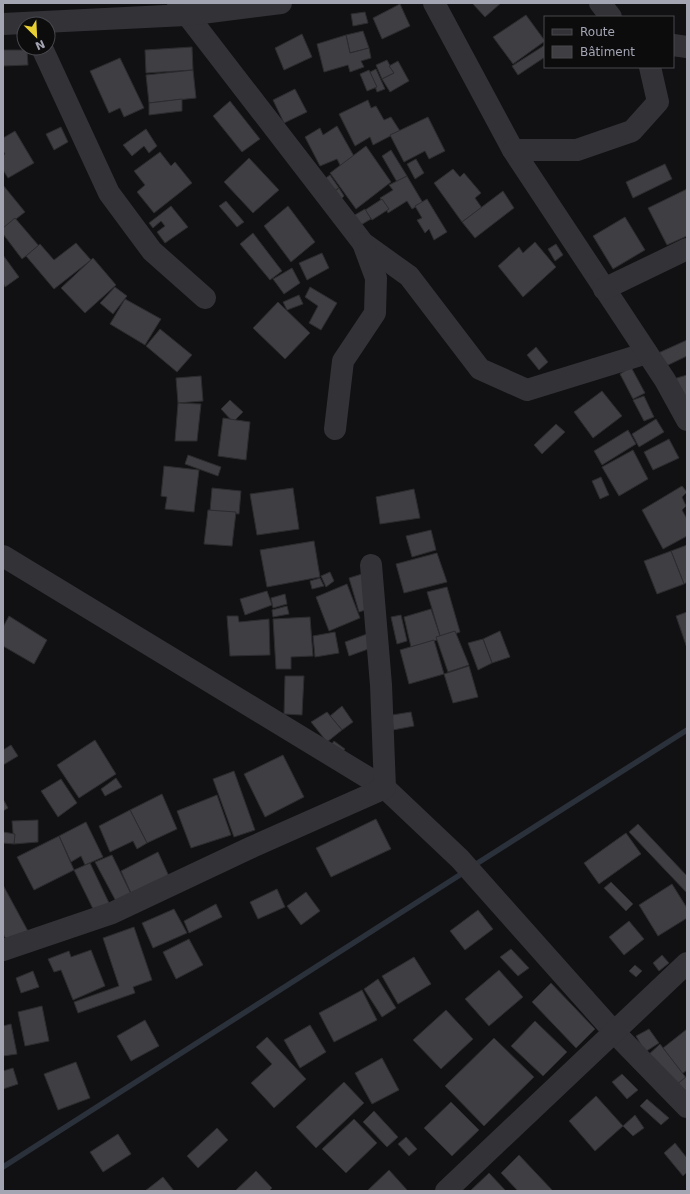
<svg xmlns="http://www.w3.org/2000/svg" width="690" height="1194" font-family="'DejaVu Sans',sans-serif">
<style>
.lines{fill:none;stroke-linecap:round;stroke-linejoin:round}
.stream{stroke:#2b313a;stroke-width:5.5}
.building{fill:#3e3e43;stroke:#2c2b2e}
.minor{stroke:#333237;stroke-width:22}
</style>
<rect width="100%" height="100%" fill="#111113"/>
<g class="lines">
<g class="stream">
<polyline points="473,866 687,730"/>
<polyline points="3,1167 466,871"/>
</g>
</g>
<g class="building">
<polygon points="472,3 501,3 485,17"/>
<polygon points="400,4 410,26 382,39 373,18"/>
<polygon points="365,12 368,23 353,26 351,14"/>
<polygon points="526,15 545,41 513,64 493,37"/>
<polygon points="363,31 369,48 350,53 346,35"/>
<polygon points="302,34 312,57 284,70 275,48"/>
<polygon points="346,35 350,53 369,48 371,58 361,61 364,67 350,72 348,65 324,72 317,44"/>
<polygon points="545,45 545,57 518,75 512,66"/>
<polygon points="192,47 193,70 146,73 145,50"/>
<polygon points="3,50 27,50 28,65 3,66"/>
<polygon points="120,58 144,108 124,117 120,108 109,113 90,71"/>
<polygon points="387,60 394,73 382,79 376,65"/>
<polygon points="398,61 409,81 390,92 382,79 394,73 389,66"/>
<polygon points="376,69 385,89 377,92 370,72"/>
<polygon points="193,70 196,98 149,103 146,75"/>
<polygon points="369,70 377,87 367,91 360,74"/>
<polygon points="295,89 307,112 284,123 273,100"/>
<polygon points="182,99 182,111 149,115 149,103"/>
<polygon points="368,100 371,108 376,106 384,120 391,117 400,131 373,145 370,137 355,146 339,114"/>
<polygon points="230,101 260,139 242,152 213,116"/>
<polygon points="428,117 445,151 429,159 425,151 404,162 390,135"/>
<polygon points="337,126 355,158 341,167 337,159 320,166 305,137 320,128 323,135"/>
<polygon points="61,127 68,142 54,150 46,134"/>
<polygon points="146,129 157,146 149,153 144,146 132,156 123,145"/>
<polygon points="15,131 34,163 8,178 3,170 3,155 5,154 3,151 3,138"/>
<polygon points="366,146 391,182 356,209 330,173"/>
<polygon points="391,150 407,176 397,182 382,156"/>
<polygon points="160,152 171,166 175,162 192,183 154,213 137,192 145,185 134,171"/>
<polygon points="249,158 279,190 253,213 224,182"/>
<polygon points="416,159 424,173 415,179 407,164"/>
<polygon points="665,164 672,179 633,198 626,182"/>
<polygon points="453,169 460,177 464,173 481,193 475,198 482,208 462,222 434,183"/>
<polygon points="330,175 339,188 330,193 323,180"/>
<polygon points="407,176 423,203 412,209 407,201 388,213 380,198 393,190 389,185"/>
<polygon points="3,185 25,212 3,229"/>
<polygon points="339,188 344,196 338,202 331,194"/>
<polygon points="687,189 687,236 667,245 648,208"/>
<polygon points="503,191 514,208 475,238 462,222"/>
<polygon points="382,199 389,209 372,220 365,210"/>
<polygon points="427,199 447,232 434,240 429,229 425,233 417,220 422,218 415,206"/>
<polygon points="226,201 244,222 237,227 219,206"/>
<polygon points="171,206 188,227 165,243 157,232 165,226 161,221 153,228 149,223"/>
<polygon points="288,206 315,242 291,262 264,226"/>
<polygon points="365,209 371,219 359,226 353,216"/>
<polygon points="625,217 645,250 613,269 593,236"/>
<polygon points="15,218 39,246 22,259 3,234 3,228"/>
<polygon points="253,233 282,271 270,280 240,244"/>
<polygon points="535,242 556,267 523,297 498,266 519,247 523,253"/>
<polygon points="76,243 91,260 54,289 26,256 40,244 54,260"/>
<polygon points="556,244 563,255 555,261 548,249"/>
<polygon points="322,253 329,268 307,280 299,263"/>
<polygon points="3,255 19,277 5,287 3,283"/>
<polygon points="93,258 116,285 85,313 61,288"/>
<polygon points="292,268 300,283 284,294 273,279"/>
<polygon points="115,287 127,296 113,314 100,303"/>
<polygon points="310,287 337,303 321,330 309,323 318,306 305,297"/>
<polygon points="299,295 303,304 287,310 283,302"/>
<polygon points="125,299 161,319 145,345 110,324"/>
<polygon points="278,302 310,333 285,359 253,328"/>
<polygon points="160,329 192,355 177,372 146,346"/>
<polygon points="687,340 687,356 664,367 656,354"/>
<polygon points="536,347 548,362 539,370 527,355"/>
<polygon points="631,367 645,393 633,399 620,374"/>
<polygon points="687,375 687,399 670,380"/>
<polygon points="201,376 203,401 178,403 176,378"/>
<polygon points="602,391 622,416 593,438 574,412"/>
<polygon points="644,396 654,417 644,421 633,400"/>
<polygon points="230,400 243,412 233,422 221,409"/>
<polygon points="178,403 201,404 197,441 175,441"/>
<polygon points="223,418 250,422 246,460 218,456"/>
<polygon points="656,419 664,432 639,447 632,434"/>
<polygon points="556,424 565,432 542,454 534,445"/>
<polygon points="628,430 636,444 602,465 594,451"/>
<polygon points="669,439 679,458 653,470 644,452"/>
<polygon points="633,450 648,479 619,496 602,467"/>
<polygon points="188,455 221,467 218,476 185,464"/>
<polygon points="164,466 199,470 194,512 165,509 167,497 161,496"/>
<polygon points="601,477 609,495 600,499 592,481"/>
<polygon points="682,486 687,492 682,497 686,506 682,510 687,519 687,536 663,549 642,510"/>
<polygon points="212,488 241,491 239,514 210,511"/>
<polygon points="293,488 299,529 257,535 250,494"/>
<polygon points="414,489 420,518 380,524 376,497"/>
<polygon points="208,510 236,512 232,546 204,544"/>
<polygon points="431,530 436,550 412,557 406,536"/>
<polygon points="314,541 320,577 267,587 260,550"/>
<polygon points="687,545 687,582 684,584 671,551"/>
<polygon points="671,551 684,584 657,594 644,561"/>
<polygon points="437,553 447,582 404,593 396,564"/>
<polygon points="330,572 334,581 326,587 321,576"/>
<polygon points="362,574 372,608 359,612 349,578"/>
<polygon points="320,578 324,586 312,589 310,581"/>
<polygon points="347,584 360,618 329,631 316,597"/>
<polygon points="447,587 460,632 441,639 427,592"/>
<polygon points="267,591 272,605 245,615 240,599"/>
<polygon points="285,594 287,604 273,608 271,598"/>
<polygon points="287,606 289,614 273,617 272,610"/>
<polygon points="431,609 441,639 411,647 404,617"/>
<polygon points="687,612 687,648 676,616"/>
<polygon points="401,615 407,641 397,644 391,617"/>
<polygon points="9,616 47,640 34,664 3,646 3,627"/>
<polygon points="227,616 238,616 239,622 269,619 270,655 230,656"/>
<polygon points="310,617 313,656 291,657 291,669 276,669 273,619"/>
<polygon points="455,631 469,665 448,672 436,637"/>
<polygon points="500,631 510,657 492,663 483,639"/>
<polygon points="335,632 339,653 315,657 313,636"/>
<polygon points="367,634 371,648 349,656 345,642"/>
<polygon points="483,639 492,663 478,670 468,643"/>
<polygon points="434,640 444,674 409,684 400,650"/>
<polygon points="469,666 478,697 453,703 444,674"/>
<polygon points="285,676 304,676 302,715 284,714"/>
<polygon points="342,706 353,722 342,730 330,716"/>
<polygon points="327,712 342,730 327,742 311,722"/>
<polygon points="411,712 414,726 393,730 392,715"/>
<polygon points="95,740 116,774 79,798 57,765"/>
<polygon points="334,741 345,749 338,758 327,750"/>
<polygon points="11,745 18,756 3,765 3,750"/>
<polygon points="283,755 304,797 265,817 244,774"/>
<polygon points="234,771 255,830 234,837 213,779"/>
<polygon points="116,778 122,787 105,796 101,789"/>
<polygon points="61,779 77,803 58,817 41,791"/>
<polygon points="162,794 177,829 147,843 130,810"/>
<polygon points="217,795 231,835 191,848 177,811"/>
<polygon points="3,799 8,808 3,811"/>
<polygon points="130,810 147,843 137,849 133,841 110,852 99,826"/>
<polygon points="376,819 391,849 331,877 316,848"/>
<polygon points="38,820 38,842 14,844 12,821"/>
<polygon points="86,822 103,857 85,865 81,856 71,862 59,836"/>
<polygon points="638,824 687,876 687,893 629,832"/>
<polygon points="3,832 15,834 14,844 3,843"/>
<polygon points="626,833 641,854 599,884 584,863"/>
<polygon points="59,836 74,870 34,890 17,857"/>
<polygon points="158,852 172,883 134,900 121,871"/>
<polygon points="112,855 133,898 118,905 95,862"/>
<polygon points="90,863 110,905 95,913 74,870"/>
<polygon points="611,882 633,904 626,911 604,888"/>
<polygon points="672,884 687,908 687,918 658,936 639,905"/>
<polygon points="3,885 29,933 9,944 3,934"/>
<polygon points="277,889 285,907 258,919 250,902"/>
<polygon points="306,892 320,911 301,925 287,906"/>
<polygon points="216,904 222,917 189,933 184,921"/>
<polygon points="174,909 187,933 153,948 142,923"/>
<polygon points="478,910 493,929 465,950 450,931"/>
<polygon points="629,921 644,939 624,955 609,937"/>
<polygon points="134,927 152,980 133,987 135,993 78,1013 74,1002 119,986 103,938"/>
<polygon points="189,939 203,965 176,979 163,952"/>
<polygon points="511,949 529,968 518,976 500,957"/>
<polygon points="91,950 105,986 73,1000 61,970 54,972 48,959 69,951 71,957"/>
<polygon points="662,955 669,963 659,971 653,963"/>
<polygon points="414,957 431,984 398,1004 382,976"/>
<polygon points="635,965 642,971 636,977 629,971"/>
<polygon points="499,970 523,997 489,1026 465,999"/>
<polygon points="33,971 39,987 21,993 16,978"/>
<polygon points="378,979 396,1008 382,1017 364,989"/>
<polygon points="551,983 595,1029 576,1048 532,1002"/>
<polygon points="362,990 377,1020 334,1042 319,1013"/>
<polygon points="42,1006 49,1041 25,1046 18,1012"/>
<polygon points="446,1010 473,1039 441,1069 413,1040"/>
<polygon points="145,1020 159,1046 131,1061 117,1036"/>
<polygon points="535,1021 567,1052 543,1076 511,1046"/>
<polygon points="11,1024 17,1054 3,1056 3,1026"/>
<polygon points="310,1025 326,1052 300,1068 284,1040"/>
<polygon points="649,1029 659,1043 645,1052 636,1036"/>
<polygon points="687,1029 687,1070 682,1074 663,1048"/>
<polygon points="267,1037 306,1079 274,1108 251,1083 272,1064 256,1047"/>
<polygon points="494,1038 534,1077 484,1126 445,1086"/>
<polygon points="660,1044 687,1079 673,1089 647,1056"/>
<polygon points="382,1058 399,1090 372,1104 355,1073"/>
<polygon points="76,1062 90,1098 58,1110 44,1074"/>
<polygon points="13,1068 18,1084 3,1089 3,1071"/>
<polygon points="622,1074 638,1090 627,1099 612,1082"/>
<polygon points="687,1076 687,1094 675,1086"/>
<polygon points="344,1082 364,1103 316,1148 296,1127"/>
<polygon points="596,1096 623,1126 595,1151 569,1121"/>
<polygon points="647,1099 669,1118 661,1125 640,1106"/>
<polygon points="451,1102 479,1130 452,1156 424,1128"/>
<polygon points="374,1111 398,1137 387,1147 363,1122"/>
<polygon points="635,1115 644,1128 633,1136 623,1126"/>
<polygon points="354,1119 377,1143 346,1173 322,1149"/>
<polygon points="217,1128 228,1140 198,1168 187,1156"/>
<polygon points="118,1134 131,1154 103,1172 90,1152"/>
<polygon points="406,1137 417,1149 409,1156 398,1144"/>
<polygon points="675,1143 687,1158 687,1172 683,1176 664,1153"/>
<polygon points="519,1155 553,1191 518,1191 501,1173"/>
<polygon points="389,1170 408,1191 367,1191"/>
<polygon points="256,1171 272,1188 269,1191 235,1191"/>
<polygon points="489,1173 506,1191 470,1191"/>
<polygon points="163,1177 174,1191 145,1191"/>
</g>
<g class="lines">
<g class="minor">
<polyline points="178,3 363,243 409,276 480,369 527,390 647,353"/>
<polyline points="434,3 513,150 665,380 687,420"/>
<polyline points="600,3 611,17"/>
<polyline points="3,24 186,15 281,3"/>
<polyline points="673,45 687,47"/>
<polyline points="42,48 109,193 152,251 205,298"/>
<polyline points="513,150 577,150 632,131 658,102 650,67"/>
<polyline points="604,289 687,249"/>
<polyline points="335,429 343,361 375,313 376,278 363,243"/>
<polyline points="3,556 385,788 460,859 614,1032 687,1107"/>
<polyline points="3,950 112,913 252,847 385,788 381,685 371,565"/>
<polyline points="446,1191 687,963"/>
</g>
</g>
<rect width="690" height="1194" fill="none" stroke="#a3a5b3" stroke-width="8"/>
<rect x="544" y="16" width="130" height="52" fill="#0c0c0d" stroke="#48494f"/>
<rect x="552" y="29" width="20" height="6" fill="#333237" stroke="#48494f"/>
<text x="580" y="36" font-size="12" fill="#a3a5b3">Route</text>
<rect x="552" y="46" width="20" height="12" fill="#3e3e43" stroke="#48494f"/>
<text x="580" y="56" font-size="12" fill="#a3a5b3">Bâtiment</text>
<g transform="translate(36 36) rotate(156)"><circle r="19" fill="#0c0c0d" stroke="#48494f"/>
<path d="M0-3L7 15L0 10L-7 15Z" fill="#e8cf34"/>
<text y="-6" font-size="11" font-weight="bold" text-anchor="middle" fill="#a3a5b3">N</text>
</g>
</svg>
